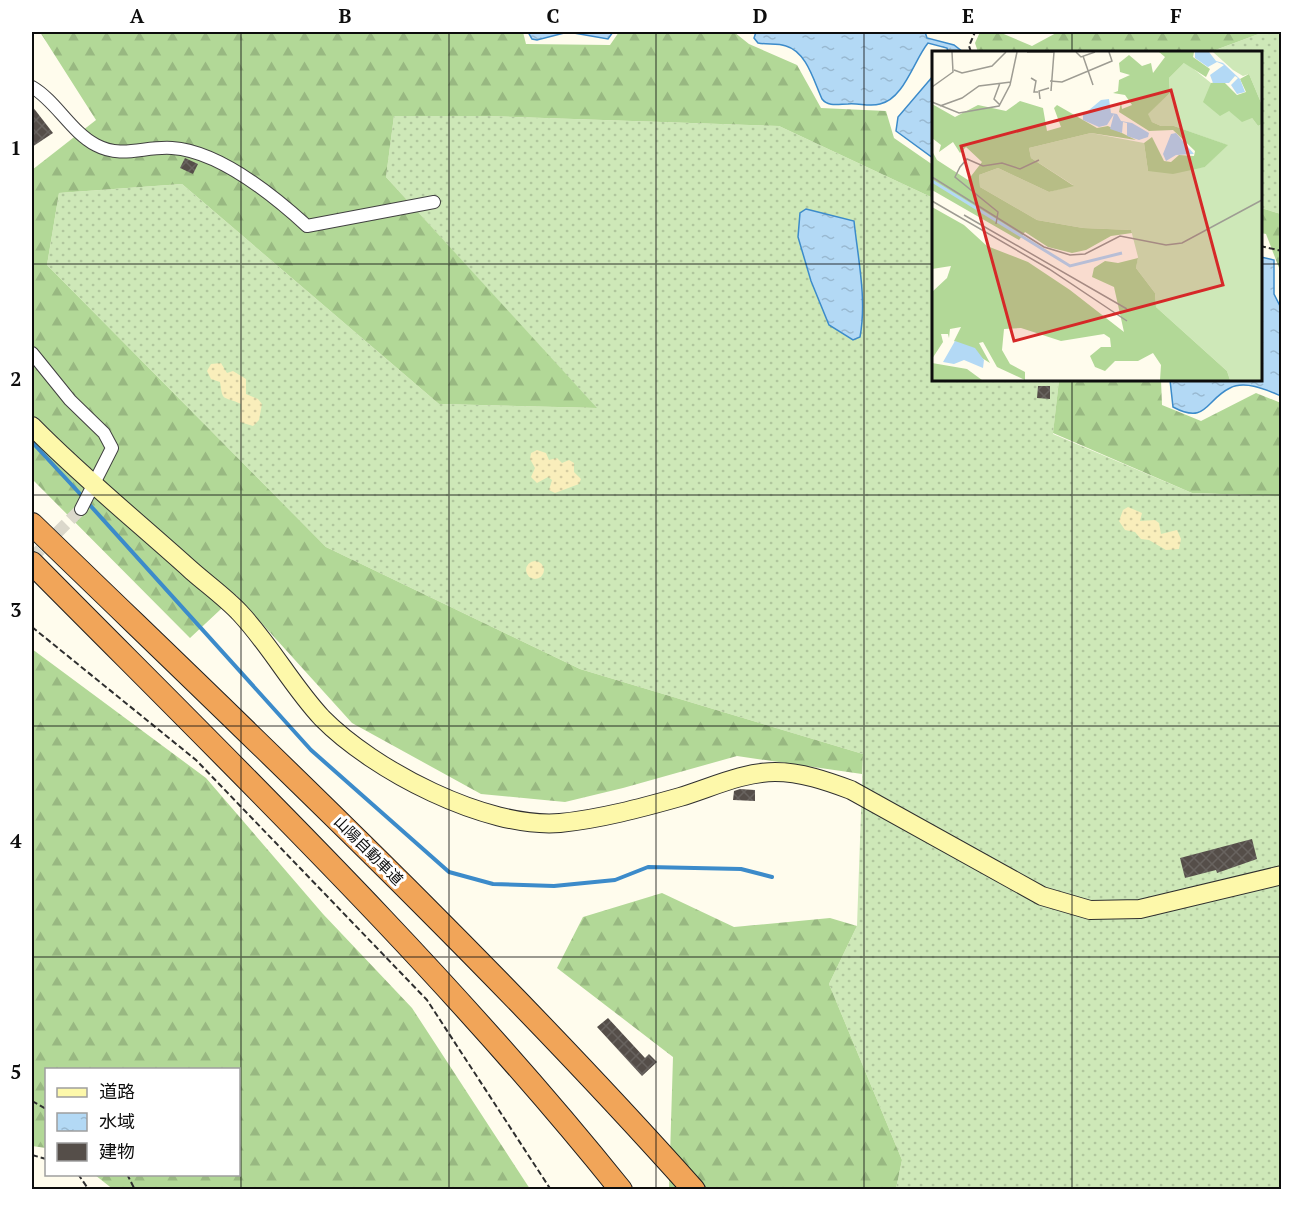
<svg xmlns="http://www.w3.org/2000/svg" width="1313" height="1221" font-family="'PT Serif','Noto Sans JP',serif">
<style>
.grass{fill:url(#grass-dots)}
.forest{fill:url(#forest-firs)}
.sand{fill:url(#sand-dots)}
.water{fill:url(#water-ripples);stroke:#3c8bca;stroke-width:1.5}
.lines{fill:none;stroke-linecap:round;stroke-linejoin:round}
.stream{stroke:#3c8bca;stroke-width:4}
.building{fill:url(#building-cross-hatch)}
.street-tunnel{stroke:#dbd8cb;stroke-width:12;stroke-dasharray:12 6;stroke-linecap:butt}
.street-casing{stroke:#404040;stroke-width:14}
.secondary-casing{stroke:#2f2f2f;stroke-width:20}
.highway-casing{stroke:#1e1e1e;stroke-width:24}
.path{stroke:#2f2f2f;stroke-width:2;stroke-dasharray:6 3;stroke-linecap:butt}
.street{stroke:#fff;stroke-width:12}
.secondary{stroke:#fdf8aa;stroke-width:18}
.highway{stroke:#f1a559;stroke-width:22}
.grid{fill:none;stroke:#0d0d0d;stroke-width:1.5;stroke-opacity:0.55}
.labels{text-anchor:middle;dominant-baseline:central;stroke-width:6;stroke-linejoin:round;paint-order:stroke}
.street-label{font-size:15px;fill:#0d0d0d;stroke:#fff}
.inset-river{fill:none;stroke:#b3d9f5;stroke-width:3}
.inset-road{fill:none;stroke:#9e9c93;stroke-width:1.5}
.view{fill:#d62828;fill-opacity:0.15;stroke:#d62828;stroke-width:3}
.inset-edge{fill:none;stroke:#0d0d0d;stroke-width:3}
.neatline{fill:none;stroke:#0d0d0d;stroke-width:2}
.grid-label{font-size:20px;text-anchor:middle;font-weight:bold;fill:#0d0d0d}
</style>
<defs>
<pattern id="grass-dots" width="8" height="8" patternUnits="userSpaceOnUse" patternTransform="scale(1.5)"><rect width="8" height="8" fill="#cee8b8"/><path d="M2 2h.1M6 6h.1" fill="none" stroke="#b0c69d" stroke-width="1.8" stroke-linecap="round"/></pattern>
<pattern id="forest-firs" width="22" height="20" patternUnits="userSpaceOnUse" patternTransform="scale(1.5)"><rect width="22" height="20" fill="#b2d897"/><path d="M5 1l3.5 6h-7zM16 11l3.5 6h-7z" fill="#98b881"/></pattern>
<pattern id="sand-dots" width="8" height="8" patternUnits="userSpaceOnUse" patternTransform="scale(1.5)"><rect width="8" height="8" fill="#f9eebb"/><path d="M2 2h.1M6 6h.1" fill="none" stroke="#d4cba0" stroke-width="1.8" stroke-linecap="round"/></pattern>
<pattern id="water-ripples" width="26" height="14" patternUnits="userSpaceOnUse" patternTransform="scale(1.5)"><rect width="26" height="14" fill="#b3d9f5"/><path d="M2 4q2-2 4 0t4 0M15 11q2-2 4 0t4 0" fill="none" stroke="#99b9d1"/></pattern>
<pattern id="building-cross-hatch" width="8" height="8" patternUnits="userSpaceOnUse" patternTransform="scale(1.5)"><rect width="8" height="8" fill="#554e49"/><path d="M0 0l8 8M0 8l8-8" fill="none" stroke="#68635f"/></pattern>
</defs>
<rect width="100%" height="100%" fill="#fffced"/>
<g class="grass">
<polygon points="1264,32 1281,32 1281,214 1261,208 1260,52 1210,52"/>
<polygon points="394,116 486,116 779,126 933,198 934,380 1059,380 1053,434 1192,493 1281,496 1281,1189 896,1189 902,1160 829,984 857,926 863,754 580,669 326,547 47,265 59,193 182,184 439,404 596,408 386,177"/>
</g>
<g class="forest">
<polygon points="40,32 523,32 526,44 610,45 619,32 734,32 749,44 797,65 821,108 886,111 894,138 933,165 933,198 779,126 486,116 394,116 386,177 597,408 439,404 182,184 59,193 47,265 326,547 580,669 863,754 862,774 737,756 623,788 565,802 481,794 352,723 236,595 190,638 32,479 32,170 96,120"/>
<polygon points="980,32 999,32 1032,46 1058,32 1264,32 1210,52 978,52 975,43"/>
<polygon points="1261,208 1281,214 1281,273 1266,234 1261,233"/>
<polygon points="1059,380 1161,380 1162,405 1201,421 1256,393 1281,403 1281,496 1192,493 1053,433"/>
<polygon points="32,649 206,778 323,914 412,1008 530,1189 114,1190 95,1175 238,1174 238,1070 46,1070 46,1148 32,1146"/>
<polygon points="662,893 734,927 830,918 857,926 829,984 902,1160 896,1189 669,1189 673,1057 557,968 583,917"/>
</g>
<g class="sand">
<path d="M221 363 227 373 233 371 246 379V394L258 399 262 404 259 420 253 426 240 422 241 404C222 395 223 403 220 382L211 379 207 371 211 364Z"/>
<polygon points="537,450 546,453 549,460 557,458 562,463 569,460 574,463 574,472 581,479 579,484 555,493 549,490 552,480 548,477 537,483 531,477 535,468 530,459 531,453"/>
<polygon points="1128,507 1142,513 1140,521 1155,520 1159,523 1161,534 1177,530 1181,539 1179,549 1166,550 1149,540 1141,539 1135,532 1125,530 1119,521 1123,510"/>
<circle cx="535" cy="570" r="9"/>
</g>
<g class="water">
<polygon points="528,32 613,32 608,39 568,32 537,40 532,39"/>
<path d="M756 32H925L927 38 954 45 963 52H948L947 48 928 43C914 60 904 99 880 104 870 107 859 103 848 104 839 104 828 107 822 99 814 82 807 52 786 46 777 43 767 45 758 43L754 38Z"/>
<polygon points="933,76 933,158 896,131 898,117"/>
<path d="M806 209 854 221C858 259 867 299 860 337L853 340 829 325 811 281 798 237 800 213Z"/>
<path d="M1261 257 1274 260V294L1282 310 1281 396C1267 390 1245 380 1230 388 1205 400 1207 425 1173 407L1170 380H1260Z"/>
</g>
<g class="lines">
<g class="stream">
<polyline points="32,442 83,497"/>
<polyline points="88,503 311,750 449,872 493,884 554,886 615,880 648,867 741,869 772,877"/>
</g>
</g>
<g class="building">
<polygon points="32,106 53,133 32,147"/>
<polygon points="185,158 198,164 193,174 180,168"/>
<polygon points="1038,386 1050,386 1050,399 1037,398"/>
<polygon points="740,789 755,790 755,801 733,800 734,791"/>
<polygon points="1252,839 1257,859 1217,873 1216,870 1185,878 1180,858"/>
<polygon points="608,1018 645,1058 649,1054 657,1062 642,1076 597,1027"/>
</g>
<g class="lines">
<polyline class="street-tunnel" points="32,558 81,509"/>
<g class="street-casing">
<g id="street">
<path d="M32 87C56 101 71 132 96 145 122 159 144 146 172 148 219 151 273 195 307 226L434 202"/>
<polyline points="32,353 70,400 104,433 112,448 81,509"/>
</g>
</g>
<g class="secondary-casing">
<path id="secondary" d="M32 426C82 477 139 523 192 571 208 585 226 598 240 613 271 646 292 686 322 718 373 770 486 829 560 823 600 819 641 808 680 797 710 788 743 772 775 772 801 772 827 781 851 790L1042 896 1090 910 1140 909 1282 875"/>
</g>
<g class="highway-casing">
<g id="highway">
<path d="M32 524C257 742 485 956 694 1190"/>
<path d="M32 563C233 766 441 966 621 1190"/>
</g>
</g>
<g class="path">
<polyline points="971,52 969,46 975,32"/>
<polyline points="1260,246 1282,251"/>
<polyline points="32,627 196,760 427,1000 551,1190"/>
<polyline points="32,1101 46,1109"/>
<polyline points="32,1155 46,1159"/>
<polyline points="78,1174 89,1190"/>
<polyline points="127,1174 135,1190"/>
</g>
<use href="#street" class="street"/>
<use href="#secondary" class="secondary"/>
<use href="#highway" class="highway"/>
</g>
<path class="grid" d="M241 32V1190M449 32V1190M656 32V1190M864 32V1190M1072 32V52M32 264H934M1260 264H1282M1072 380V1190M32 495H1282M32 726H1282M32 957H1282"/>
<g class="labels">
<g class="street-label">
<text transform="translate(369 850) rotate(45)">山陽自動車道</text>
</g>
</g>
<g transform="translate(932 51)">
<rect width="330" height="330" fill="#fffced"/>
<path d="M281 1H330V54L317 23 311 25 301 19ZM253 11 279 32 297 60 320 67 326 75 330 73V329H298L295 320 224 256 223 242 204 217 206 206 199 179 151 177 105 169 48 136 47 124 66 117 117 141 141 134 99 107 97 97 159 82 212 92 216 120 273 116 295 94 242 75H229L220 71 215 63 238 42 237 27Z" fill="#cee8b8"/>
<path d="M227 1H262L261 6 278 18 274 26 252 12 237 27 238 42 216 63 220 71 229 75H242L296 94 273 116 241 123 216 120 212 92 220 86 232 110 239 111 247 104 262 105 263 100 241 79 217 80 187 61 189 51 190 58 200 54 193 44 181 42 186 40 187 29 198 24 188 21 187 12 197 4 210 15 219 12 221 22 233 6ZM317 23 330 54V73L326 75 320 67 310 71 297 60 288 65 271 51 279 32 291 30 305 44 314 41 308 28ZM88 50 111 57 115 80 129 76 122 57 125 54 165 77 176 75 204 89 159 82 97 97 99 107 142 135 117 141 66 117 47 124 48 136 105 169 151 177 199 179 200 182 179 185 154 199 140 202 116 196 93 181 87 189 0 139V100L5 109 36 129 50 111 34 96 28 102 21 91 7 101 9 94 0 87V53L23 66 46 54 74 60ZM0 156 32 174 55 195 96 211 138 239 192 281 182 236 160 226 162 217 173 210 186 212 206 207 204 217 223 242 224 256 295 320 298 329H228L229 314 221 302 206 310H183L173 320 163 316 158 305 169 296H179L178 287 172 283 129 290 89 277 72 278 70 299 78 313 93 321V329L65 316 51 291 47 292 58 312 22 290 29 276 18 278 17 287 16 283H9L11 291 0 308V241L15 227 19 215 0 218ZM0 312 35 318 50 329H0Z" fill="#b2d897"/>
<path d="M263 1H277L284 10 291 12 308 28 313 41 305 43 299 34 306 27 303 25 297 32H281L278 24 292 14 285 11 276 16 263 7ZM177 48 179 62 185 63 189 70 200 72 217 82 216 86 207 89 195 85V72L191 71 190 82 178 78 182 63 175 74 167 76 151 69V64L169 49ZM244 82 262 103 244 104 234 110 231 103 239 83ZM23 290 43 297 52 309 51 317 32 309 22 313 11 311Z" fill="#b3d9f5"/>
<path class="inset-river" d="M0 130 138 215 190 202"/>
<path class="inset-road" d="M95 1H122M144 1 149 6 163 1M151 5 161 34M22 19 30 22 60 15 74 1M99 27 104 30 102 41H106M118 30 130 31 180 10 177 1M0 36 21 21 20 1M119 40 122 1M108 48 107 40 117 37M0 51 27 62 67 55 78 34 85 1M68 54 62 48 68 32M8 55 30 47 47 35 79 31M0 126 112 196 138 204 153 203 188 185 234 194 250 192 330 149M0 150 117 218 195 270M32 164 195 258M64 173 66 161 23 126 28 116 35 108 51 115 70 112 88 118 107 109"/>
<path class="view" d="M239 39 291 234 82 290 29 95Z"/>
<rect width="330" height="330" class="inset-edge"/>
</g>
<rect width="1313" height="1221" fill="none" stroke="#ffffff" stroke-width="66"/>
<rect x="45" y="1068" width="195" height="108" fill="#ffffff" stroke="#9e9e9e" stroke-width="1.5"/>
<rect x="57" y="1088" width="30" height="9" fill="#fdf8aa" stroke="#9e9e9e" stroke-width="1.5"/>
<text x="99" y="1098" font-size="18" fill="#0d0d0d">道路</text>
<rect x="57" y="1113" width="30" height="18" fill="url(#water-ripples)" stroke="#9e9e9e" stroke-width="1.5"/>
<text x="99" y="1128" font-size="18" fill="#0d0d0d">水域</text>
<rect x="57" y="1143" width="30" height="18" fill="#554e49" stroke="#9e9e9e" stroke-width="1.5"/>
<text x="99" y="1158" font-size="18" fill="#0d0d0d">建物</text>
<rect x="33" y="33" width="1247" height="1155" class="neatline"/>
<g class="grid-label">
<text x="137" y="23">A</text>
<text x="345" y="23">B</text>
<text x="553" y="23">C</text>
<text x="760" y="23">D</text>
<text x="968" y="23">E</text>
<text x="1176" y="23">F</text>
<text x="16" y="155">1</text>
<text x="16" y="386">2</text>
<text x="16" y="617">3</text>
<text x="16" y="848">4</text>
<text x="16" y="1079">5</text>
</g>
</svg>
